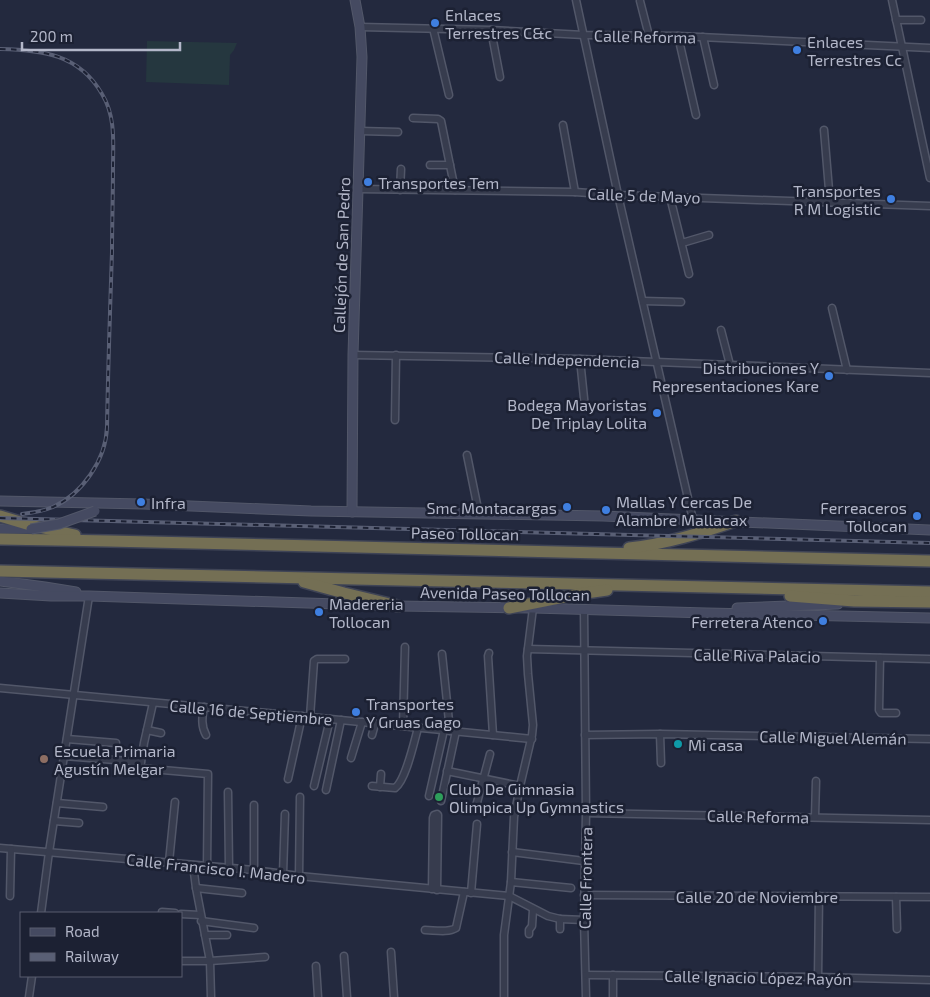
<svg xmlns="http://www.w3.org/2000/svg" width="930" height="997" font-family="'Exo 2',sans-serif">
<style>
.green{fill:#25373f}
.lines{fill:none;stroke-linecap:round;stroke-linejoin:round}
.street-casing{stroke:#525769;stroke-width:9}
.secondary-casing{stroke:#525769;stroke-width:11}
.highway-casing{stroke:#3f4456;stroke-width:14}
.street{stroke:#373c4e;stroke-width:6}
.secondary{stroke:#454a61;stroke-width:9}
.highway{stroke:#746f54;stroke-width:11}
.rail-casing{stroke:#595f75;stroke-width:4}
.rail{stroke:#1c2133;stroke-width:2;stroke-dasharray:5.5;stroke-linecap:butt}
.secondary-bridge-casing{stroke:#525769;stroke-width:11;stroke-linecap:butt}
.secondary-bridge{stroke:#454a61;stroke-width:9}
.shop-dot{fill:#3f7fe0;stroke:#1c2133;stroke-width:2}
.culture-dot{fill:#0f9aa8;stroke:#1c2133;stroke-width:2}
.education-dot{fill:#8d6e63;stroke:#1c2133;stroke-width:2}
.leisure-dot{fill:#2e9e5b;stroke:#1c2133;stroke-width:2}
.labels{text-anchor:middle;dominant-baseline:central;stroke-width:5;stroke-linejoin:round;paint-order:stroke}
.poi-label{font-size:16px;fill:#b3b7c9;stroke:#1c2133;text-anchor:start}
.street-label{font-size:16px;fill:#b3b7c9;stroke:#1c2133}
</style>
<rect width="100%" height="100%" fill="#23293e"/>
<polygon class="green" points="147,41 237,43 234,50 230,55 229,85 146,82"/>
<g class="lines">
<g class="street-casing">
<g id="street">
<polyline points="576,0 618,195 693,520"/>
<polyline points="892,0 930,178"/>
<polyline points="640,1 649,36"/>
<polyline points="896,20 921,20"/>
<polyline points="360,27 491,30 584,35 678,36 930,48"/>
<polyline points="433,28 449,95"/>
<polyline points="491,30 500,77"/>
<polyline points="678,36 696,115"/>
<polyline points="703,37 714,85"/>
<polyline points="413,118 438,119 441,121 455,190"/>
<polyline points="563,125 575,192"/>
<polyline points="824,130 830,202"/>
<polyline points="360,131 398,132"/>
<polyline points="430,165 450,165"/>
<polyline points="358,189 575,192 618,195 930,206"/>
<polyline points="400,190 401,169"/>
<polyline points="670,197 689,274"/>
<polyline points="682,243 709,235"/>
<polyline points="643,301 681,302"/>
<polyline points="832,308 847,370"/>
<polyline points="721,330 730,365"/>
<polyline points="353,355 580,359 930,373"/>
<polyline points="580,359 585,408"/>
<polyline points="395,420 396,355"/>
<polyline points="467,455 479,514"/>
<polyline points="584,610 586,813 584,920 586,997"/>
<polyline points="528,649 930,659"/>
<polyline points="489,653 488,656 493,735"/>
<polyline points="442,654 450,731"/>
<polyline points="880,658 879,710 881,713 896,713"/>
<polyline points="0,688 310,717 532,739"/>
<polyline points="153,703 144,743 140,768 208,774 207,866"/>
<path d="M204 707C202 717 201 726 206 735"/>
<polyline points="310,717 314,661 317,659 345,659"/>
<polyline points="403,726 405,647"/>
<polyline points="147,730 161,733"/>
<polyline points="660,734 661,763"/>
<polyline points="372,735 375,724"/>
<polyline points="585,735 660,734 930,739"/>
<polyline points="67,739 116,743"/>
<polyline points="64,756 141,762"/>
<polyline points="351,758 362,722"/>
<polyline points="447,771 520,786"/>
<polyline points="288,779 302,716"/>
<polyline points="314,786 330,719"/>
<path d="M372 786 395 788C406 780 414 742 418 728"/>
<polyline points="380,787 381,774"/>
<polyline points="326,790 341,720"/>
<polyline points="228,792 229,867"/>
<polyline points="429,796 444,730"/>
<polyline points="441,801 456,731"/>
<polyline points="57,803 103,807"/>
<polyline points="475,810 490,754"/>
<polyline points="586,813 930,820"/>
<polyline points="815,817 816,781"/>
<polyline points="54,821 79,823"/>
<polyline points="0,848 254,870 299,876 509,896 548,916 560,919 584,920"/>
<polyline points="512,852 584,861"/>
<polyline points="169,862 175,802"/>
<polyline points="193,865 196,888 210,961 211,997"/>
<polyline points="254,870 254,805"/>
<polyline points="283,874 285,814"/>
<polyline points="299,876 300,797"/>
<polyline points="511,882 571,888"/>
<polyline points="196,888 242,893"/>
<polyline points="432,889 433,818 434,815 437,814 438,815 437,890"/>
<polyline points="471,893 477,824"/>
<polyline points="584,895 930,897"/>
<polyline points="10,896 11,849"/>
<polyline points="896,897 897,929"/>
<polyline points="162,912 175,913"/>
<polyline points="41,913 49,852 89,596"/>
<polyline points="181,914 200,915"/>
<polyline points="560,919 560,929"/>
<polyline points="201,921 254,928"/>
<path d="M425 930C434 930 448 933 456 928L464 892"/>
<polyline points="529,934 529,930 532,926 533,910"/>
<polyline points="205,935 227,935"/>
<polyline points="391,952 394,997"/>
<polyline points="344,956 347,997"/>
<polyline points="181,961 210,961 265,957"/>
<polyline points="316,966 318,997"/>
<polyline points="586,975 818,977 930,980"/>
<polyline points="613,975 613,997"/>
<polyline points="818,977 819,896"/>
<polyline points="29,997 32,976"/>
<polyline points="504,997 504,935 511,882 514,817 520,786 532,735 533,725 528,674 527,656 533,608"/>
</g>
</g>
<g class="secondary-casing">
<g id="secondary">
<polyline points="0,501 143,504 311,511 603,516 930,530"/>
<polyline points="352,512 353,355 362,57 360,27 355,0"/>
<polyline points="0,529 31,529"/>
<polyline points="0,581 45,587 76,592"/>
<polyline points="0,593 51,596 89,596 398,606 533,608 707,613 930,618"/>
<polyline points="737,608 838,604"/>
</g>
</g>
<g class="highway-casing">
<g id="highway">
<polyline points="0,516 30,525 75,535"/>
<polyline points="0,539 109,541 930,561"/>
<path d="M629 548C666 544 701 533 736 521"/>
<polyline points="0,571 930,592"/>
<polyline points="304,582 344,593 398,606"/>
<polyline points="790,596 854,601 930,602"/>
<polyline points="509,608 579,594 607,590"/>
</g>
</g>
<use href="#street" class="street"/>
<use href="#secondary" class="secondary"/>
<use href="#highway" class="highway"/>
<g class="rail-casing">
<g id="rail">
<path d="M0 49C42 50 79 54 102 94 116 117 113 143 113 168 113 196 112 224 112 252 110 311 108 369 107 427 106 460 82 494 53 507 43 511 33 513 22 514"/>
<polyline points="0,518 930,543"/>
</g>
</g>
<use href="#rail" class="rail"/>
<g class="secondary-bridge-casing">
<polyline id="secondary-bridge" points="31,529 59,524 95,511"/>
</g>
<use href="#secondary-bridge" class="secondary-bridge"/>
</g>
<g class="shop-dot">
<circle cx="435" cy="23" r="5"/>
<circle cx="797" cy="50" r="5"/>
<circle cx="368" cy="182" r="5"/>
<circle cx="891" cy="199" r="5"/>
<circle cx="829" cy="376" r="5"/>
<circle cx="657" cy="413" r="5"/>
<circle cx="141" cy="502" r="5"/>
<circle cx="567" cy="507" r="5"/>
<circle cx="606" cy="510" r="5"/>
<circle cx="917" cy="516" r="5"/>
<circle cx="319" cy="612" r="5"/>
<circle cx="823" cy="621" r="5"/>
<circle cx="356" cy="712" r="5"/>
</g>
<circle class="culture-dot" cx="678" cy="744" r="5"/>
<circle class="education-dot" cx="44" cy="759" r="5"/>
<circle class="leisure-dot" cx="439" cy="797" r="5"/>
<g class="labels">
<g class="poi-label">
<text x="445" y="14">Enlaces<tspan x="445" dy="18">Terrestres C&amp;c</tspan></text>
<text x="807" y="41">Enlaces<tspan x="807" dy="18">Terrestres Cc</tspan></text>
<text x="378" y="182">Transportes Tem</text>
<text x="881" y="190" text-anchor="end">Transportes<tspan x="881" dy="18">R M Logistic</tspan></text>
<text x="819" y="367" text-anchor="end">Distribuciones Y<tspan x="819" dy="18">Representaciones Kare</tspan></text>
<text x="647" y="404" text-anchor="end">Bodega Mayoristas<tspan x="647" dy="18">De Triplay Lolita</tspan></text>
<text x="616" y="501">Mallas Y Cercas De<tspan x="616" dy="18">Alambre Mallacax</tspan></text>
<text x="151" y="502">Infra</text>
<text x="557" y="507" text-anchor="end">Smc Montacargas</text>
<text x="907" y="507" text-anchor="end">Ferreaceros<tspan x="907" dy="18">Tollocan</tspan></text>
<text x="329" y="603">Madereria<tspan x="329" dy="18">Tollocan</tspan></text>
<text x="813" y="621" text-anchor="end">Ferretera Atenco</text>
<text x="366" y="703">Transportes<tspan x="366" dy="18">Y Gruas Gago</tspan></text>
<text x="688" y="744">Mi casa</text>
<text x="54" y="750">Escuela Primaria<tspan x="54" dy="18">Agustín Melgar</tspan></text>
<text x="449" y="788">Club De Gimnasia<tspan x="449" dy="18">Olimpica Up Gymnastics</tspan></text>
</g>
<g class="street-label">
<text transform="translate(645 36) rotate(1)">Calle Reforma</text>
<text transform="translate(644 195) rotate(2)">Calle 5 de Mayo</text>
<text transform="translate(341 255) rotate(-88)">Callejón de San Pedro</text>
<text transform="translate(567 359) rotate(2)">Calle Independencia</text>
<text transform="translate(465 533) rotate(1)">Paseo Tollocan</text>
<text transform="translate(505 593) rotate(1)">Avenida Paseo Tollocan</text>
<text transform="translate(757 655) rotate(1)">Calle Riva Palacio</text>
<text transform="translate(251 712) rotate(5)">Calle 16 de Septiembre</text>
<text transform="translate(833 737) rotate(1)">Calle Miguel Alemán</text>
<text transform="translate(758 816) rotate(1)">Calle Reforma</text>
<text transform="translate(216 868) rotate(6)">Calle Francisco I. Madero</text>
<text transform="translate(585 878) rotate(-89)">Calle Frontera</text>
<text x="757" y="896">Calle 20 de Noviembre</text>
<text transform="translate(758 977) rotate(1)">Calle Ignacio López Rayón</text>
</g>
</g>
<rect x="20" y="912" width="162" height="65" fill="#1c2133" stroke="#585d6f"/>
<rect x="30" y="928" width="25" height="8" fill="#454a61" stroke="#585d6f"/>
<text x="65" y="937" font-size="15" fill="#b3b7c9">Road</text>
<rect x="30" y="953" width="25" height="8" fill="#595f75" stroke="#585d6f"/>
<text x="65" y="962" font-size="15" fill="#b3b7c9">Railway</text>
<path d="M22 42v8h158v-8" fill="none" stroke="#b3b7c9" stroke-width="2.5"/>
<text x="30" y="42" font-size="15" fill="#b3b7c9" stroke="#1c2133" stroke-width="4" paint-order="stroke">200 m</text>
</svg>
